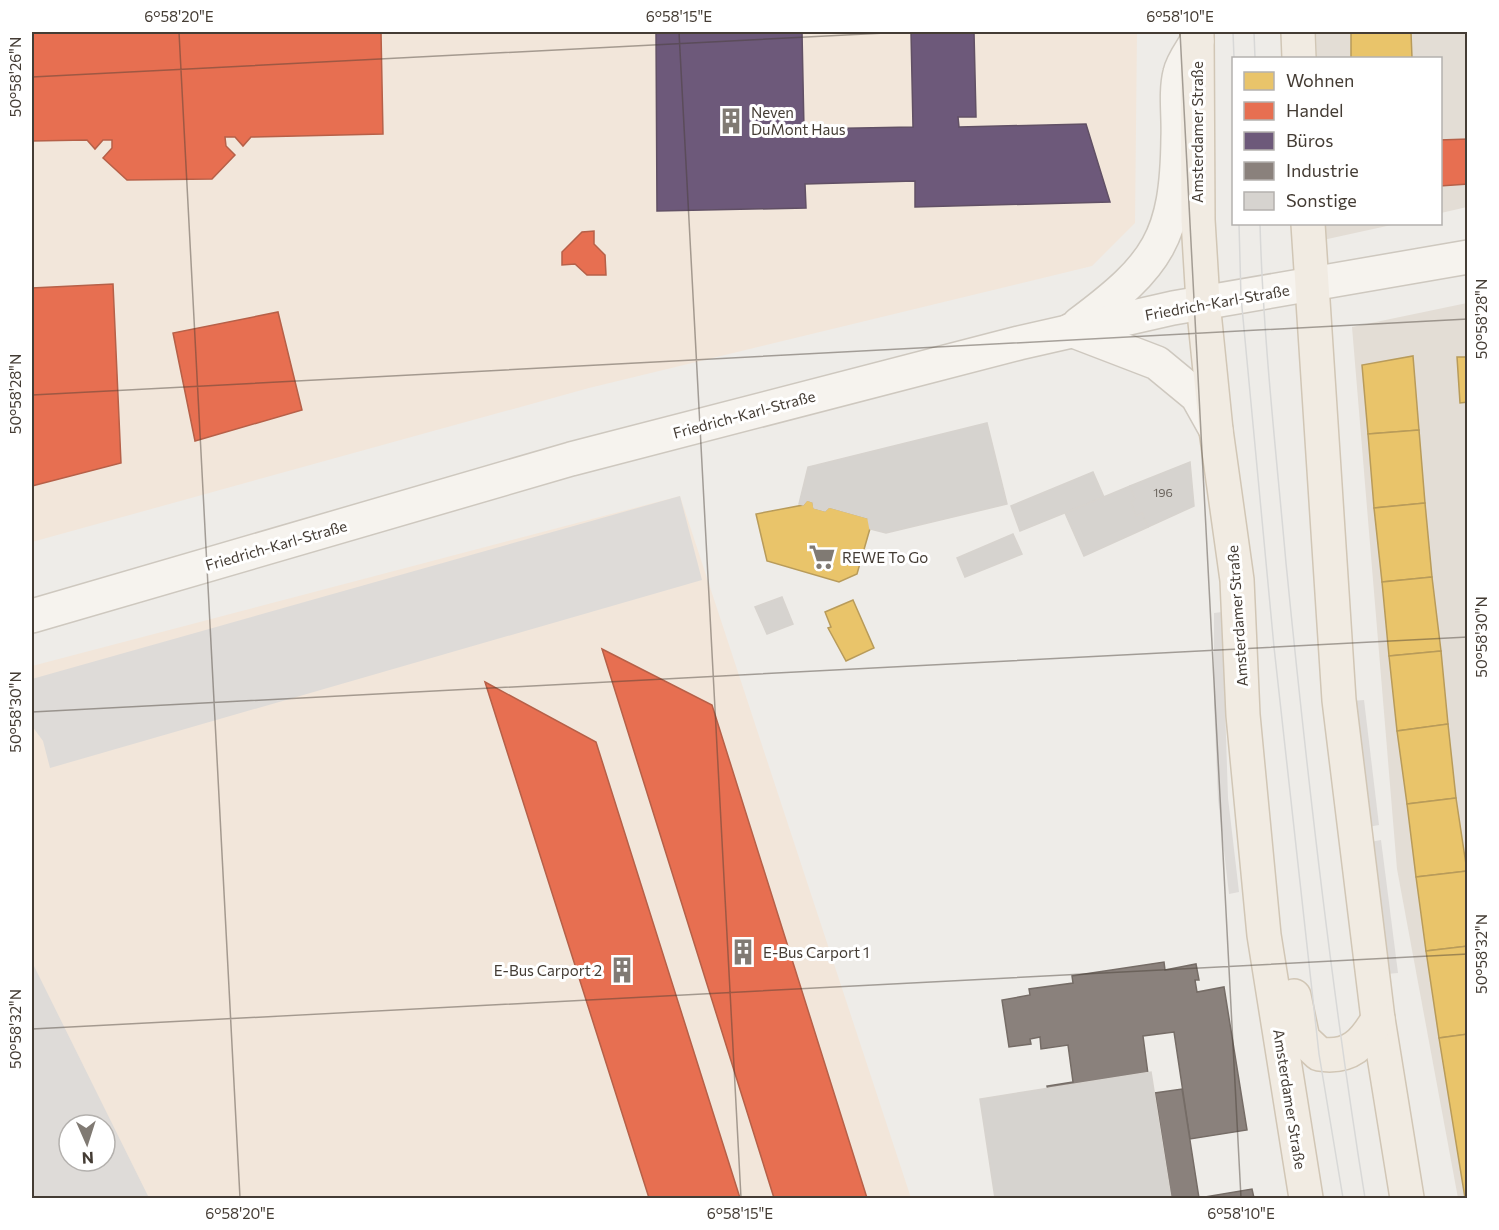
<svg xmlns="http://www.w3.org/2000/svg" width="1499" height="1230" font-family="Commissioner,sans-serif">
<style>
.residential{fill:#e3ddd5}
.commercial{fill:#f2e6da;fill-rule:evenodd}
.parking{fill:#dedbd8;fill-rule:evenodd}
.homes{fill:#e9c46a;stroke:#b89b5a;stroke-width:1.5}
.shops{fill:#e76f51;stroke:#b66048;stroke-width:1.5}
.offices{fill:#6d597a;stroke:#615065;stroke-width:1.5}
.industry{fill:#8a817c;stroke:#756c66;stroke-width:1.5}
.building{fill:#d6d3cf;stroke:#d7d3ce;stroke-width:1.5}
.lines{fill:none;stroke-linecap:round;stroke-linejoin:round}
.secondary-casing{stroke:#cec8bf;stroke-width:36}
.primary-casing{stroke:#d1c6b5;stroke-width:36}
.secondary{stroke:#f6f3ee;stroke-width:33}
.primary{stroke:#f1ebe2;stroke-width:33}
.tram{stroke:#d8d8d7;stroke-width:1.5}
.ticks{fill:none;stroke:#443c34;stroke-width:1.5;stroke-opacity:0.45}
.labels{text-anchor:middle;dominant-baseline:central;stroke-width:6;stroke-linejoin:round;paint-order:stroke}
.number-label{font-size:12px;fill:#6a635c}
.poi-label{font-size:15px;fill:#443c34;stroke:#fff;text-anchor:start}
.street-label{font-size:15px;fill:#443c34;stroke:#fff}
.neatline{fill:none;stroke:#443c34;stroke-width:2}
.ticks-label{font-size:15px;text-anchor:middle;fill:#443c34}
</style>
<rect width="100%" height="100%" fill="#eeece8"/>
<g class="residential">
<polygon points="1316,32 1467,32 1467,207 1441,213 1440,58 1317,58"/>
<polygon points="1323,224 1396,224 1323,240"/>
<polygon points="1467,303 1467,1198 1458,1198 1397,869 1352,327"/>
</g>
<g class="commercial">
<polygon points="32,32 1137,32 1135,223 1092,266 589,388 32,542"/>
<path d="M680 496 911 1198H32V666ZM69 1125H105V1161H69Z"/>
</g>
<g class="parking">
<polygon points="680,496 702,580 50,768 43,741 32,726 32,679"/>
<polygon points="1222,612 1228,798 1239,892 1229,894 1218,799 1214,703 1214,613"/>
<polygon points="1364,700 1379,825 1368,827 1352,701"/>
<polygon points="1381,840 1398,973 1386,974 1370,842"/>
<path d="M34 966 149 1198H32V968ZM69 1125H105V1161H69Z"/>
</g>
<g class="homes">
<polygon points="1351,32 1411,32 1412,58 1351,58"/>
<polygon points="1413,356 1419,430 1368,434 1362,365"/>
<polygon points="1457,357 1468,357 1468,402 1460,403"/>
<polygon points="1419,430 1425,503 1374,508 1368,434"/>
<polygon points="807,500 813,502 814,508 825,511 829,507 868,518 871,525 857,574 839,582 767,561 756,514 803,505"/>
<polygon points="1425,503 1432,577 1382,582 1374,508"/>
<polygon points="1432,577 1441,651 1389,656 1382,582"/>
<polygon points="853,600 874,648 846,661 828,628 831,627 825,612"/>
<polygon points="1441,651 1448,724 1397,731 1389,656"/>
<polygon points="1448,724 1456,798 1407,804 1397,731"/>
<polygon points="1456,798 1467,871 1416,877 1407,804"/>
<polygon points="1467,871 1468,946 1426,951 1416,877"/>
<polygon points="1468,946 1468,1034 1439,1038 1426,951"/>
<polygon points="1468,1034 1468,1198 1465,1198 1439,1038"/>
</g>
<g class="shops">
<polygon points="32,32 381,32 383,134 251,137 243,146 235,137 225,137 226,146 235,155 212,179 127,180 103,158 112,148 112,140 103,140 95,149 87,140 32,141"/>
<polygon points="1468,139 1468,184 1440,186 1440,140"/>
<polygon points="594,231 594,244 605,255 606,275 587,275 575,264 562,265 562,252 582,232"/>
<polygon points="113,284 121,463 32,486 32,288"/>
<polygon points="278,312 302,410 195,441 173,333"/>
<polygon points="602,649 712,705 867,1198 774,1198"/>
<polygon points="485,682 596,742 740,1198 649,1198"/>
</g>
<polygon class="offices" points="656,32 802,32 804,129 913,127 911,32 974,32 976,117 958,117 959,127 1086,124 1110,202 915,207 915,181 805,184 806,208 657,211"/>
<g class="industry">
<polygon points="1164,962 1165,970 1196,964 1199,980 1195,980 1197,992 1224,987 1247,1130 1190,1139 1174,1032 1143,1036 1148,1074 1048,1090 1047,1086 1073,1082 1068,1045 1041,1049 1040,1037 1030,1039 1031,1044 1009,1047 1002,1000 1030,995 1029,989 1073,983 1072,976"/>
<polygon points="1182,1089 1199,1198 1252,1189 1254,1198 1171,1198 1155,1093"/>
</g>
<g class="building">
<polygon points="987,423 1007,504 886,533 870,529 868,518 829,507 825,511 814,508 813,502 807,500 803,505 799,504 808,467"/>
<polygon points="1190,462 1194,506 1148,527 1142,513 1136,516 1131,503 1135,498 1130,486"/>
<polygon points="1093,472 1104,497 1020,531 1011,506"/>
<polygon points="1130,486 1135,498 1131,503 1136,516 1142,513 1148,527 1084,556 1065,513"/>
<polygon points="1013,534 1022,554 965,577 957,558"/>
<polygon points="782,597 793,624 767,634 755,607"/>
<polygon points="1151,1072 1171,1198 995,1198 980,1099"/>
</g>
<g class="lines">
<g class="secondary-casing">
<g id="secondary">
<path d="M1079 324C1158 265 1177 238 1178 137 1179 118 1175 92 1180 73 1182 63 1191 51 1197 41"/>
<polyline points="1071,330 1157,363 1197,396 1216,430"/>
<polyline points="32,616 571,459 1019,343 1173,308 1468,257"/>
</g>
</g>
<g class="primary-casing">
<g id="primary">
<polyline points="1197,32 1198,220 1203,302 1216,430 1237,580 1243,715 1264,935 1306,1198"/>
<polyline points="1298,32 1299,58"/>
<polyline points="1308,224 1339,700 1378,1019 1407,1198"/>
<path d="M1294 996 1303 1039 1319 1054C1350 1059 1364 1043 1378 1019"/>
</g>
</g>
<use href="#secondary" class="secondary"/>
<use href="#primary" class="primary"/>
<g class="tram">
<polyline points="1233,32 1234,58"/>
<polyline points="1254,32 1255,58"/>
<polyline points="1239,224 1241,297 1274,647 1319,1054 1343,1198"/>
<path d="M1260 224C1263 337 1276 450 1286 563 1307 775 1331 988 1365 1198"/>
</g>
</g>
<path class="ticks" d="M179 32 240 1198M679 32 741 1198M1180 32 1241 1198M32 77 905 32M32 395 1468 319M32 712 1468 637M32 1029 1468 954"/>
<defs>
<g id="building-bare" transform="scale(2.07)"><path d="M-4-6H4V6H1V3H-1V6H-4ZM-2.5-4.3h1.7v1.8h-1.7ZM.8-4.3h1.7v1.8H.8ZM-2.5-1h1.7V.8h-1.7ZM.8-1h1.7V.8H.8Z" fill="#807a73" stroke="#fff" stroke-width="2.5" paint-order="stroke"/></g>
<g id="supermarket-bare" transform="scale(2.07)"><path d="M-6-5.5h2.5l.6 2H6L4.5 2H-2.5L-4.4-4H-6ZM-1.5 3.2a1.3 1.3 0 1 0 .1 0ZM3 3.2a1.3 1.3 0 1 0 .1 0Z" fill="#807a73" stroke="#fff" stroke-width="2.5" paint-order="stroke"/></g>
</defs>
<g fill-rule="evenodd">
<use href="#building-bare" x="731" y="121"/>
<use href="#supermarket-bare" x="822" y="557"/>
<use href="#building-bare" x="743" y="952"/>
<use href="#building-bare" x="622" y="970"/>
</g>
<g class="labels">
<g class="number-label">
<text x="1163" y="492">196</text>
</g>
<g class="poi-label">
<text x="751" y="112">Neven<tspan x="751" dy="17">DuMont Haus</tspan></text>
<text x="842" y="557">REWE To Go</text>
<text x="763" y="952">E-Bus Carport 1</text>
<text x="602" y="970" text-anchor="end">E-Bus Carport 2</text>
</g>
<g class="street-label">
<text transform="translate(1197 132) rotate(-90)">Amsterdamer Straße</text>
<text transform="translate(1217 302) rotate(-10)">Friedrich-Karl-Straße</text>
<text transform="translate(744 414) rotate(-15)">Friedrich-Karl-Straße</text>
<text transform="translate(276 545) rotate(-16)">Friedrich-Karl-Straße</text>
<text transform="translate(1237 616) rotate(-94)">Amsterdamer Straße</text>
<text transform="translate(1290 1099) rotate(81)">Amsterdamer Straße</text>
</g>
</g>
<rect width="1499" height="1230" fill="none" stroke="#ffffff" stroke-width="66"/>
<rect x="1232" y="57" width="210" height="168" fill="#ffffff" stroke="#b4b1ae" stroke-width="1.5"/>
<rect x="1244" y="72" width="30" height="18" fill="#e9c46a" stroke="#b4b1ae" stroke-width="1.5"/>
<text x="1286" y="87" font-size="18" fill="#443c34">Wohnen</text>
<rect x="1244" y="102" width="30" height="18" fill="#e76f51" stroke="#b4b1ae" stroke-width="1.5"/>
<text x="1286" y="117" font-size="18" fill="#443c34">Handel</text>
<rect x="1244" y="132" width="30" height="18" fill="#6d597a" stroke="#b4b1ae" stroke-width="1.5"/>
<text x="1286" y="147" font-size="18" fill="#443c34">Büros</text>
<rect x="1244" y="162" width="30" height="18" fill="#8a817c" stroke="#b4b1ae" stroke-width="1.5"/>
<text x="1286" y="177" font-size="18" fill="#443c34">Industrie</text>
<rect x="1244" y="192" width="30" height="18" fill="#d6d3cf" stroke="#b4b1ae" stroke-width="1.5"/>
<text x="1286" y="207" font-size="18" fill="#443c34">Sonstige</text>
<g transform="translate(87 1143) rotate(177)"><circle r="28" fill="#ffffff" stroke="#b4b1ae" stroke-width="1.5"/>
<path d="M0-4.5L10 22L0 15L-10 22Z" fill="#807a73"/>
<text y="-9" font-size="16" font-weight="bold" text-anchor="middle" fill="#443c34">N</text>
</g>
<rect x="33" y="33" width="1433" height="1164" class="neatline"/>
<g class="ticks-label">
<text x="179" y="22">6°58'20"E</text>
<text x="679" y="22">6°58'15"E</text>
<text x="1180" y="22">6°58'10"E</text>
<text transform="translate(16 77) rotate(-90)" y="5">50°58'26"N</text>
<text transform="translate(1482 319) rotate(-90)" y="5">50°58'28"N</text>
<text transform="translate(16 394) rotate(-90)" y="5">50°58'28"N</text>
<text transform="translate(1482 637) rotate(-90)" y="5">50°58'30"N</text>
<text transform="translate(16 712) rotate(-90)" y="5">50°58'30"N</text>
<text transform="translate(1482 954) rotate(-90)" y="5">50°58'32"N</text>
<text transform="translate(16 1029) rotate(-90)" y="5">50°58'32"N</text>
<text x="240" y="1219">6°58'20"E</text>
<text x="740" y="1219">6°58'15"E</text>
<text x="1241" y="1219">6°58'10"E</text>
</g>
</svg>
